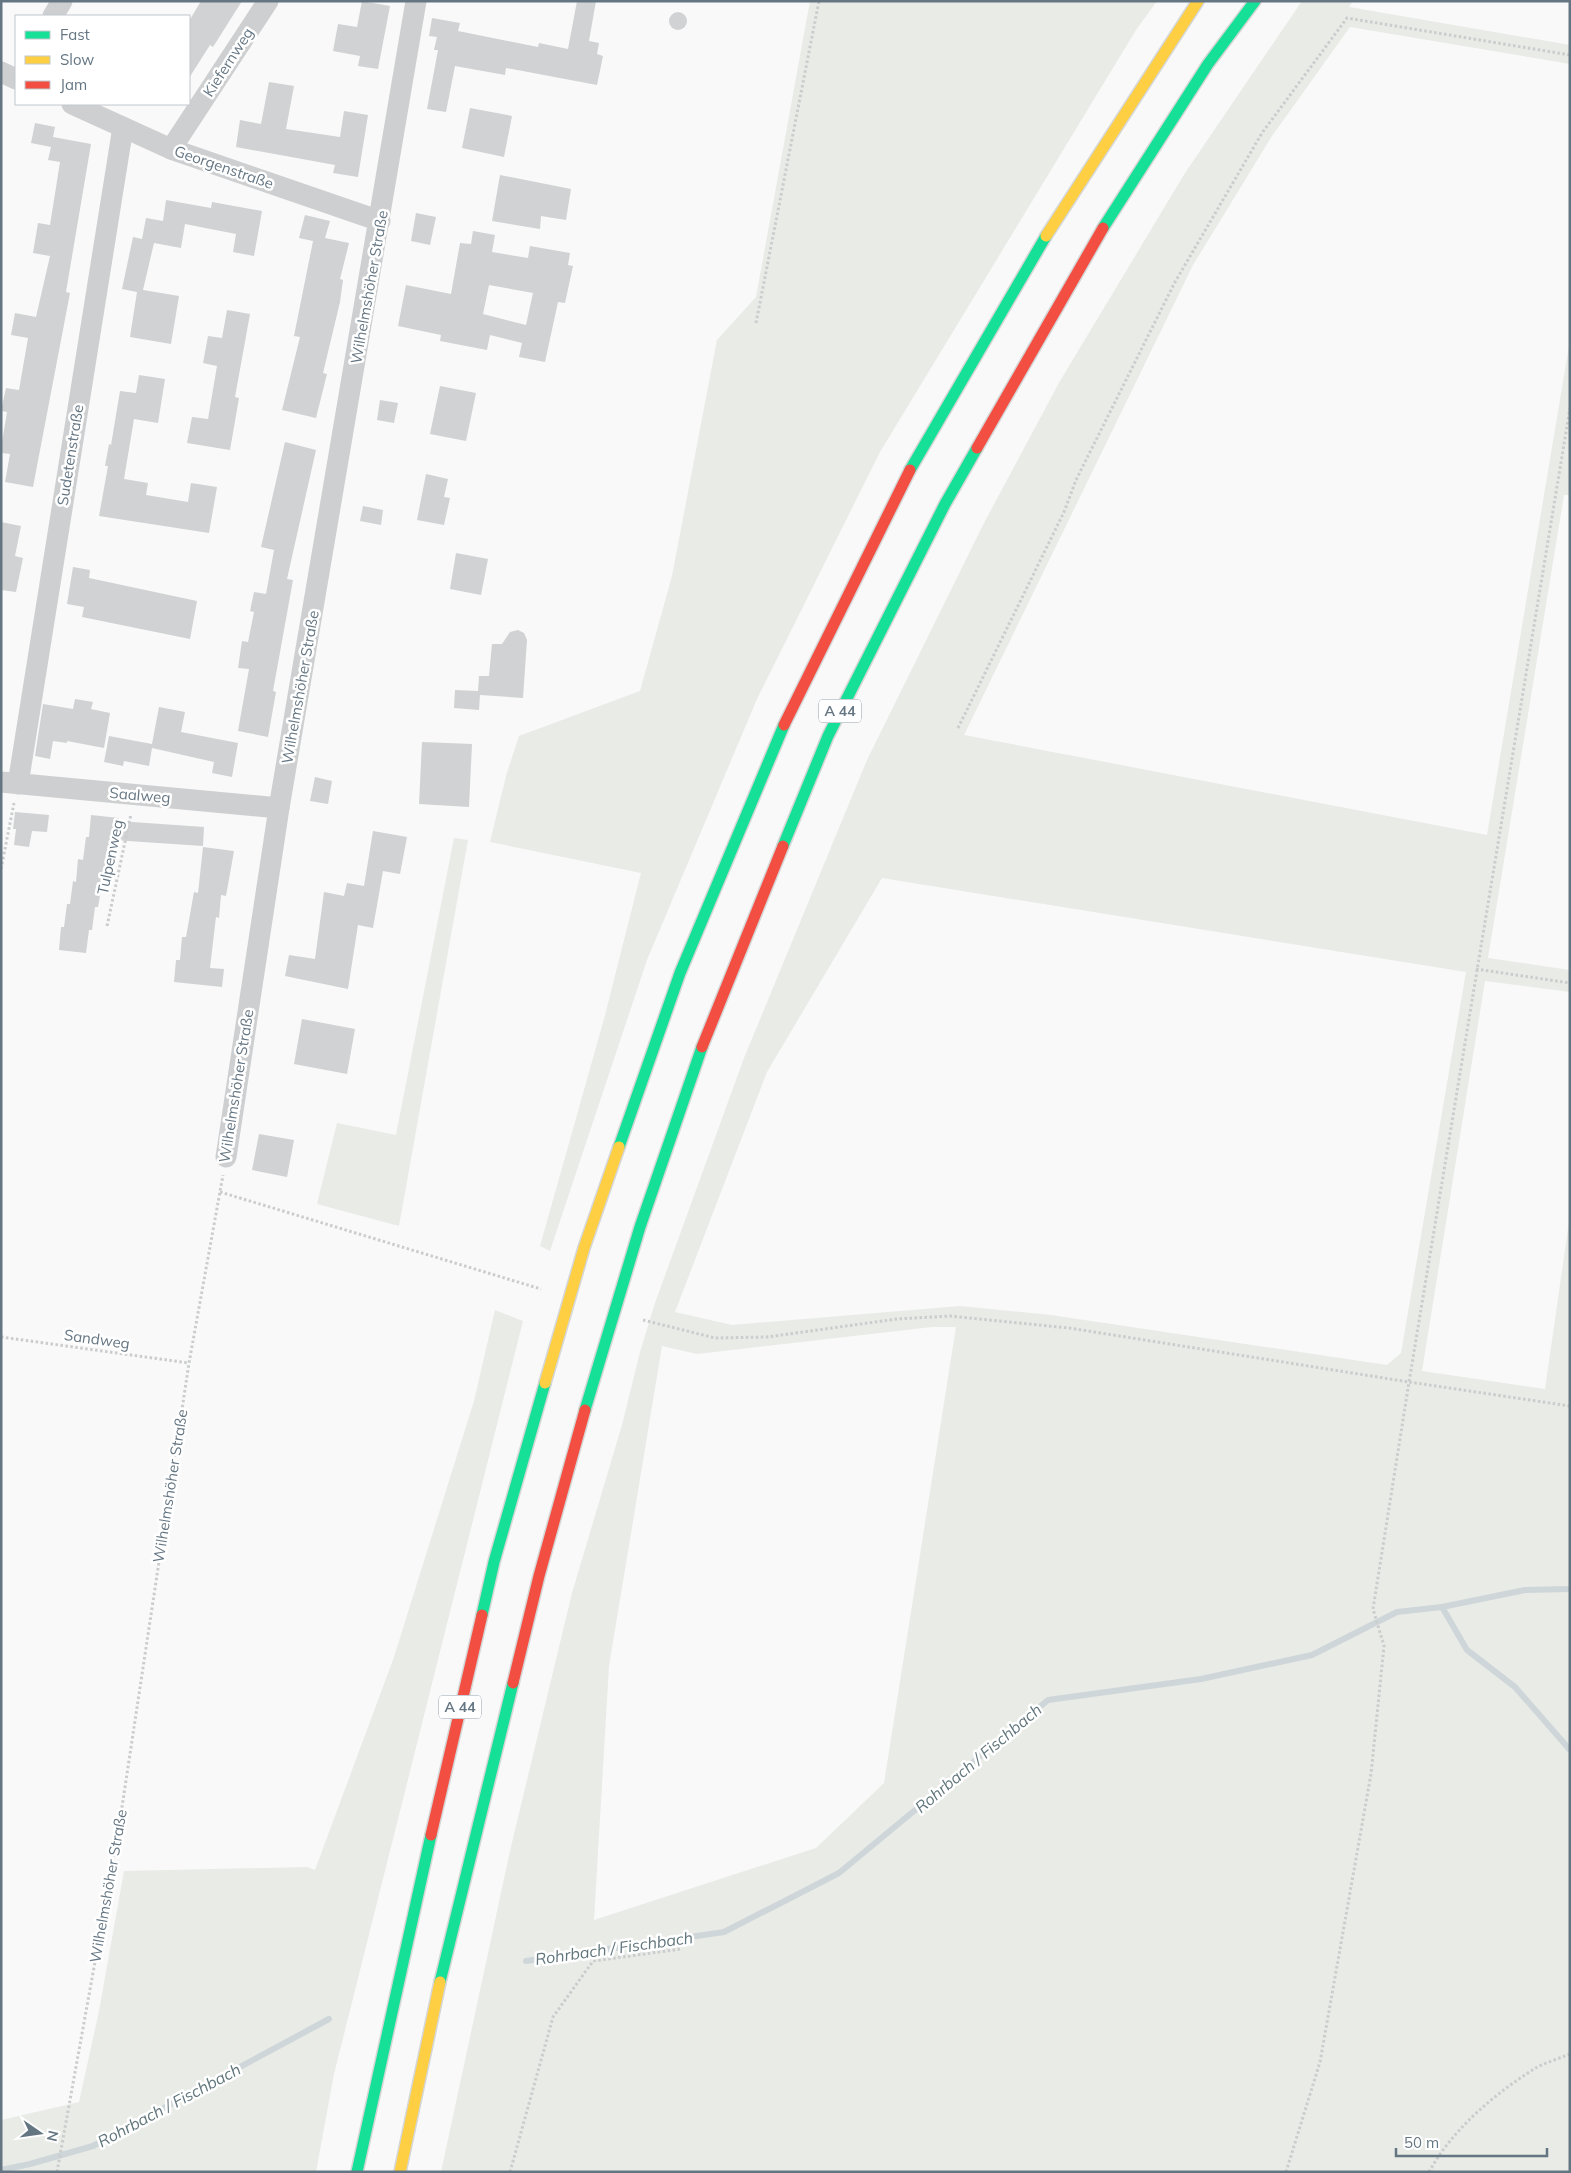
<svg xmlns="http://www.w3.org/2000/svg" width="1571" height="2173" font-family="Mulish,sans-serif">
<style>
.green{fill:#e8ebe6;fill-rule:evenodd}
.lines{fill:none;stroke-linecap:round;stroke-linejoin:round}
.stream{stroke:#ced6d9;stroke-width:6}
.building{fill:#d0d2d3;fill-rule:evenodd}
.fast-casing{stroke:#d5d6d6;stroke-width:14}
.slow-casing{stroke:#d5d6d6;stroke-width:14}
.jam-casing{stroke:#d5d6d6;stroke-width:14}
.path{stroke:#cbcccd;stroke-width:3;stroke-dasharray:2.5 2.5;stroke-linecap:butt}
.street{stroke:#cecfd0;stroke-width:21}
.fast{stroke:#16e098;stroke-width:11}
.slow{stroke:#ffcf43;stroke-width:11}
.jam{stroke:#f24e42;stroke-width:11}
.labels{text-anchor:middle;dominant-baseline:central;stroke-width:5;stroke-linejoin:round;paint-order:stroke}
.shield{fill:#fff;stroke:#939fa8;stroke-width:1}
.shield-label{font-size:14px;font-weight:bold;fill:#657683}
.street-label{font-size:15px;fill:#657683;stroke:#fff}
.water-label{font-size:16px;font-style:italic;fill:#60757c;stroke:#fff}
</style>
<rect width="100%" height="100%" fill="#f9f9f9"/>
<g class="green">
<polygon points="810,1 1157,1 1136,30 880,452 757,699 647,960 550,1251 540,1246 604,1019 641,873 490,842 506,776 519,736 640,691 672,576 717,340 756,297"/>
<path d="M1302 1H1353L1349 7 1570 45V64L1350 27 1272 136 1193 265 964 735 1487 835 1570 340V495H1564L1488 958 1570 970V992L1485 981 1422 1371 1545 1389 1570 1215V2172H441L510 1851 572 1593 622 1425 640 1352 655 1303 744 1058 867 760 984 523 1060 381 1185 173ZM882 878 1466 972 1401 1353 1387 1365 1051 1315 960 1306 732 1325 675 1312 767 1072ZM932 1327H956L884 1783 816 1848 594 1920 609 1666 662 1346 697 1354Z"/>
<polygon points="454,838 468,840 399,1226 317,1204 337,1123 396,1135"/>
<polygon points="495,1310 523,1321 334,2074 316,2172 1,2172 1,2120 79,2102 99,2011 124,1871 307,1867 315,1870 394,1657 474,1401"/>
</g>
<g class="lines">
<g class="stream">
<polyline points="1442,1607 1467,1650 1515,1687 1570,1750"/>
<polyline points="526,1961 724,1932 839,1873 1048,1700 1201,1679 1312,1655 1397,1612 1442,1607 1525,1590 1570,1589"/>
<polyline points="1,2170 30,2164 93,2146 329,2019"/>
</g>
</g>
<g class="building">
<polygon points="201,1 242,1 213,47 210,45 189,78 189,21"/>
<polygon points="362,1 390,6 378,69 358,66 360,56 333,51 338,24 357,27"/>
<polygon points="577,1 596,1 589,41 599,43 597,54 603,56 597,85 506,68 505,75 455,66 446,112 427,109 438,50 434,50 437,37 429,36 432,18 460,23 458,31 538,47 539,43 568,49"/>
<circle cx="678" cy="21" r="9"/>
<polygon points="269,82 294,86 286,129 340,137 344,111 368,115 358,177 333,173 335,165 236,147 240,120 261,124"/>
<polygon points="470,108 512,116 504,157 462,148"/>
<polygon points="35,123 55,127 53,137 91,144 66,292 70,293 33,487 5,482 10,454 1,453 1,448 7,412 1,411 6,388 19,390 28,338 11,335 15,313 36,317 50,256 33,253 38,223 50,225 60,162 48,160 51,147 31,143"/>
<polygon points="500,175 571,189 566,220 541,216 540,229 492,221"/>
<polygon points="166,200 211,208 212,202 262,211 254,256 233,252 236,234 185,224 181,248 154,243 143,290 179,296 171,344 130,337 137,292 122,289 133,237 142,239 146,218 163,221"/>
<polygon points="416,213 436,217 430,245 411,241"/>
<polygon points="305,215 330,221 325,238 349,243 340,279 343,280 340,302 323,373 327,374 316,418 282,410 300,337 294,336 313,241 299,238"/>
<path d="M473 231 495 235 492 252 528 258 530 246 570 253 568 265 573 266 565 303 558 302 545 362 519 357 522 343 490 335 487 350 440 341 441 335 398 326 406 285 451 294 460 243 471 244ZM489 285 533 293 526 325 483 314Z"/>
<polygon points="227,310 250,314 235,397 239,398 230,450 187,443 192,417 208,419 217,366 203,363 208,336 222,338"/>
<polygon points="139,375 165,379 158,423 134,419 124,479 148,483 146,495 188,502 191,483 217,487 209,533 99,516 108,466 105,466 109,444 111,445 120,391 136,393"/>
<polygon points="440,386 476,393 466,441 430,434"/>
<polygon points="380,400 398,403 394,423 377,420"/>
<polygon points="285,442 316,450 287,579 293,580 273,691 276,692 268,737 238,731 249,669 238,668 242,641 248,642 254,612 250,611 254,592 266,594 274,550 261,547"/>
<polygon points="426,474 448,479 444,497 450,498 444,525 417,520"/>
<polygon points="363,506 383,510 381,525 360,521"/>
<polygon points="1,522 21,526 15,556 23,558 16,592 1,590"/>
<polygon points="456,553 488,559 481,595 450,589"/>
<polygon points="73,567 90,570 89,578 197,601 190,639 82,617 84,607 67,604"/>
<polygon points="518,630 524,633 527,640 523,698 480,695 479,710 454,708 455,690 478,691 479,676 489,676 492,644 502,644 510,632"/>
<polygon points="75,699 93,702 91,709 110,713 104,748 67,741 67,743 53,741 50,759 35,756 43,704 73,709"/>
<polygon points="159,707 185,712 181,732 238,743 232,777 212,773 214,762 152,748 149,766 124,761 123,766 104,762 109,736 152,744"/>
<polygon points="422,742 472,744 469,807 419,804"/>
<polygon points="315,777 332,781 328,804 310,801"/>
<polygon points="15,812 49,815 47,832 32,831 29,847 14,845 16,829 13,829"/>
<polygon points="91,815 119,818 118,821 204,827 203,846 113,840 111,863 106,862 98,907 95,907 92,930 89,930 86,953 59,950 61,927 64,927 67,904 70,904 73,881 76,882 78,859 83,860 86,837 89,837"/>
<polygon points="373,831 407,837 400,874 383,871 373,928 358,925 348,989 285,976 289,955 315,959 324,892 344,896 347,883 364,886"/>
<polygon points="203,847 234,851 226,896 221,895 219,918 216,917 210,968 224,969 222,987 174,982 176,960 180,960 182,937 186,937 194,892 198,893"/>
<polygon points="302,1019 355,1029 347,1074 294,1064"/>
<polygon points="259,1134 294,1140 287,1177 252,1170"/>
</g>
<g class="lines">
<g class="fast-casing">
<g id="fast">
<polyline points="1103,228 1208,64 1255,1"/>
<polyline points="910,470 1046,236"/>
<polyline points="783,846 828,736 945,504 977,448"/>
<polyline points="619,1147 680,973 784,725"/>
<polyline points="585,1410 640,1227 702,1047"/>
<polyline points="482,1615 494,1562 545,1383"/>
<polyline points="440,1982 513,1683"/>
<polyline points="357,2172 431,1835"/>
</g>
</g>
<g class="slow-casing">
<g id="slow">
<polyline points="1046,236 1198,1"/>
<polyline points="545,1383 584,1248 619,1147"/>
<polyline points="400,2172 440,1982"/>
</g>
</g>
<g class="jam-casing">
<g id="jam">
<polyline points="977,448 1103,228"/>
<polyline points="784,725 910,470"/>
<polyline points="702,1047 783,846"/>
<polyline points="513,1683 539,1576 585,1410"/>
<polyline points="431,1835 482,1615"/>
</g>
</g>
<g class="path">
<polyline points="756,323 819,1"/>
<polyline points="958,728 1064,512 1076,480 1175,282 1262,133 1347,18 1570,55"/>
<polyline points="1,869 14,803"/>
<polyline points="107,926 131,814"/>
<polyline points="1476,969 1570,983"/>
<polyline points="220,1192 541,1289"/>
<polyline points="643,1320 715,1338 767,1337 897,1319 950,1316 1069,1328 1409,1382 1570,408"/>
<polyline points="1,1337 189,1363"/>
<polyline points="57,2172 117,1840 189,1363 223,1175"/>
<polyline points="510,2172 553,2017 593,1961 681,1949"/>
<polyline points="1286,2172 1320,2062 1371,1774 1384,1646 1373,1609 1409,1382 1570,1406"/>
<path d="M1429 2172C1452 2130 1493 2095 1534 2069 1544 2063 1558 2059 1570 2054"/>
</g>
<g class="street">
<polyline points="53,16 62,1"/>
<polyline points="1,72 16,79"/>
<polyline points="72,104 171,149 380,221"/>
<polyline points="171,149 268,1"/>
<polyline points="1,782 279,808"/>
<polyline points="18,784 123,127"/>
<polyline points="226,1157 279,808 416,1"/>
</g>
<use href="#fast" class="fast"/>
<use href="#slow" class="slow"/>
<use href="#jam" class="jam"/>
</g>
<g class="labels">
<g class="shield">
<rect x="819" y="699.5" width="42" height="23" rx="4"/>
<rect x="439" y="1695.5" width="42" height="23" rx="4"/>
</g>
<g class="shield-label">
<text x="840" y="711">A 44</text>
<text x="460" y="1707">A 44</text>
</g>
<g class="street-label">
<text transform="translate(228 62) rotate(-57)">Kiefernweg</text>
<text transform="translate(224 167) rotate(19)">Georgenstraße</text>
<text transform="translate(369 287) rotate(-80)">Wilhelmshöher Straße</text>
<text transform="translate(70 455) rotate(-81)">Sudetenstraße</text>
<text transform="translate(300 687) rotate(-80)">Wilhelmshöher Straße</text>
<text transform="translate(140 795) rotate(5)">Saalweg</text>
<text transform="translate(110 857) rotate(-78)">Tulpenweg</text>
<text transform="translate(236 1086) rotate(-81)">Wilhelmshöher Straße</text>
<text transform="translate(97 1339) rotate(8)">Sandweg</text>
<text transform="translate(170 1486) rotate(-81)">Wilhelmshöher Straße</text>
<text transform="translate(108 1886) rotate(-80)">Wilhelmshöher Straße</text>
</g>
<g class="water-label">
<text transform="translate(978 1758) rotate(-40)">Rohrbach / Fischbach</text>
<text transform="translate(614 1948) rotate(-8)">Rohrbach / Fischbach</text>
<text transform="translate(169 2105) rotate(-28)">Rohrbach / Fischbach</text>
</g>
</g>
<rect width="1571" height="2173" fill="none" stroke="#657683" stroke-width="5"/>
<rect x="15" y="15" width="175" height="90" fill="#ffffff" stroke="#c1c8cd"/>
<rect x="25" y="31" width="25" height="8" fill="#16e098" stroke="#c1c8cd"/>
<text x="60" y="40" font-size="15" fill="#657683">Fast</text>
<rect x="25" y="56" width="25" height="8" fill="#ffcf43" stroke="#c1c8cd"/>
<text x="60" y="65" font-size="15" fill="#657683">Slow</text>
<rect x="25" y="81" width="25" height="8" fill="#f24e42" stroke="#c1c8cd"/>
<text x="60" y="90" font-size="15" fill="#657683">Jam</text>
<g transform="translate(40 2133) rotate(103)" stroke="#ffffff" stroke-width="4" paint-order="stroke">
<path d="M0-4L9 19L0 12L-9 19Z" fill="#657683"/>
<text y="-8" font-size="14" font-weight="bold" text-anchor="middle" fill="#657683">N</text>
</g>
<path d="M1396 2148v8h151v-8" fill="none" stroke="#657683" stroke-width="2.5"/>
<text x="1404" y="2148" font-size="15" fill="#657683" stroke="#ffffff" stroke-width="4" paint-order="stroke">50 m</text>
</svg>
